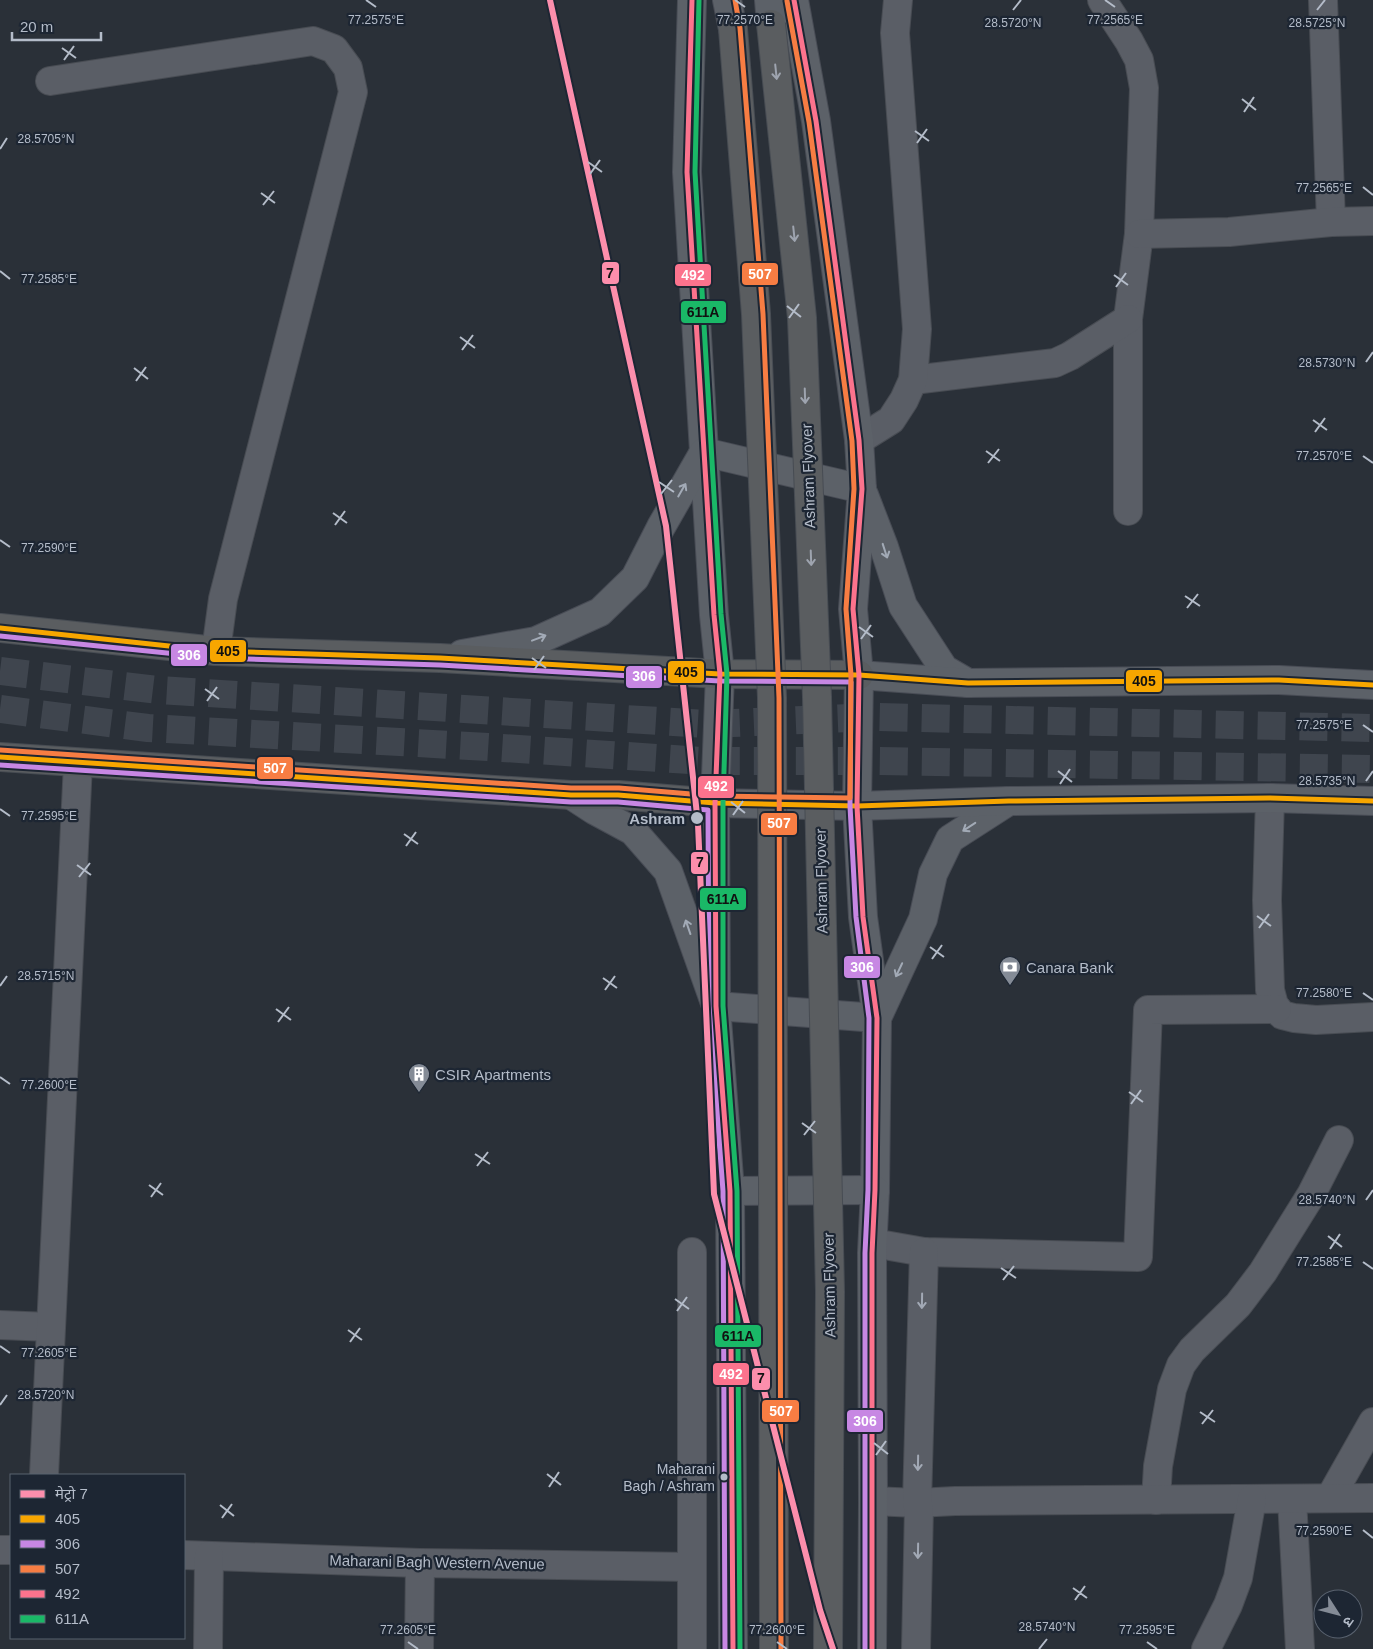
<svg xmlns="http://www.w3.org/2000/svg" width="1373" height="1649" font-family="Helvetica,'Noto Sans Devanagari',sans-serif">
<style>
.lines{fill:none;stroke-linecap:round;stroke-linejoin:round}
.primary-tunnel{stroke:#3f454e;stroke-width:28;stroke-dasharray:28 14;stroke-linecap:butt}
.street-casing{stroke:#484c53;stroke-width:30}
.primary-casing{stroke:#484c55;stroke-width:30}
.highway-casing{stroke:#474c53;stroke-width:30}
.street{stroke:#5a5e66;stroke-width:28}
.primary{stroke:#5c6168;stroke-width:28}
.highway{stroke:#5a5d60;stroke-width:28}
.highway-bridge-casing{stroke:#474c53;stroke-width:30;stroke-linecap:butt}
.highway-bridge{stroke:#5a5d60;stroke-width:28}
.bus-1-casing{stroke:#1d2633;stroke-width:9}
.bus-2-casing{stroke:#1d2633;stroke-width:9}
.bus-3-casing{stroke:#1d2633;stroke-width:9}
.bus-4-casing{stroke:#1d2633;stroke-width:9}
.bus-5-casing{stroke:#1d2633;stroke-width:9}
.bus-1{stroke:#f7a600;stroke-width:5}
.bus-2{stroke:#c787e3;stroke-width:5}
.bus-3{stroke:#f77d43;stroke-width:5}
.bus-4{stroke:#fc738d;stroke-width:5}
.bus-5{stroke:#1ab867;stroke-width:5}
.metro-1-casing{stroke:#1d2633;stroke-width:10}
.metro-1{stroke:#fc8eac;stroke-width:6}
.oneway{stroke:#9ea4af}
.oneway2{stroke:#a2aab6}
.oneway3{stroke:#a2a9b5}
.ticks{fill:none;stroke:#b4bcc9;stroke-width:2}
.stop-dot{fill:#b4bcc9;stroke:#1d2633;stroke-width:2}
.labels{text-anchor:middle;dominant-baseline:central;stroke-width:4.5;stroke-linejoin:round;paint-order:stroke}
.bus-label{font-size:14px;fill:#b4bcc9;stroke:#1d2633;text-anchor:end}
.street-label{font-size:15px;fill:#b4bcc9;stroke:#1d2633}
.stop-label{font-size:15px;font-weight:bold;fill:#b4bcc9;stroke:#1d2633;text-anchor:end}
.poi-label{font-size:15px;fill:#b4bcc9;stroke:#1d2633;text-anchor:start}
.ticks-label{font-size:12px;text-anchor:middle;fill:#b4bcc9;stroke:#1d2633;stroke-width:4.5;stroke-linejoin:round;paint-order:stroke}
.line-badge{stroke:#1d2633;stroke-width:2}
.badge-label{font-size:14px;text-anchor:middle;font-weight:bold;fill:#fff}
.pale-badge-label{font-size:14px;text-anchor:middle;font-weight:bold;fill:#111}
</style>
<rect width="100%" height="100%" fill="#2a3038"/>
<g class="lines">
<g class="primary-tunnel">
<polyline points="0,671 158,690 707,724 876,717 1373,728"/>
<polyline points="0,709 148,728 488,747 704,761 875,761 1373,769"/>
</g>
<g class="street-casing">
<g id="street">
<polyline points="1102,0 1129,41 1139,60 1144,88 1139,234 1128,319 1128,511"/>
<polyline points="1323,0 1331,222"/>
<polyline points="50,81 313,41 334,49 348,68 353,92 223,599 216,651"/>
<polyline points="1139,234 1229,232 1331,222 1373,221"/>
<polyline points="913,380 1055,363 1070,356 1128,319"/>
<polyline points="859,440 891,420 904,400 913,380 917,329 895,33 898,0"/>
<polyline points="1270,798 1267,900 1270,990 1274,1005 1282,1015 1294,1018 1316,1020 1373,1017"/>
<polyline points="873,1243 924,1252 1138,1257 1148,1010 1277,1009"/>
<polyline points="0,1325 50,1327"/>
<polyline points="44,1475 78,763"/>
<polyline points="1330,1498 1373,1422"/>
<polyline points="1292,1499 1300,1649"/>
<polyline points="1156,1500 1158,1466 1172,1389 1181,1365 1192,1350 1238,1305 1263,1272 1311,1195 1339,1140"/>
<polyline points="873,1501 917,1503 955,1501 1373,1498"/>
<polyline points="0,1550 11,1550"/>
<polyline points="184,1555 420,1563 691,1567"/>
<polyline points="208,1649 209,1556"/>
<polyline points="419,1649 420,1563"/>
<polyline points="692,1649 692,1252"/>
<polyline points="916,1649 919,1507 917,1503 924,1252"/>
<polyline points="1206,1649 1228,1605 1238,1578 1252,1499"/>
</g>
</g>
<g class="primary-casing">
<g id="primary">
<polyline points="692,0 687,172 714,615 720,674 715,803 716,1006 730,1191 733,1649"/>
<polyline points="727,0 733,29"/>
<polyline points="769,0 771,24"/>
<polyline points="794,0 816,121 859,440 862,489 853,609 859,675 857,806 863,917 877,1018 875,1190 872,1253 873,1501 872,1649"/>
<polyline points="704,452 862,489"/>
<polyline points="864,495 884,547 903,606 944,669 968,683"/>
<polyline points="462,654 536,641 600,612 635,578 661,527 704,452"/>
<polyline points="859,675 968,683 1279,680 1373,685"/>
<polyline points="571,795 594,810 633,831 668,871 716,1006 877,1018 923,919 933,874 950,839 1009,801"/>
<polyline points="715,803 857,806 1009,801 1270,798 1373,801"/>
<polyline points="730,1191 875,1190"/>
</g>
</g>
<g class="highway-casing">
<g id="highway">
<polyline points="0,628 216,651 440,658 720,674 859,675"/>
<polyline points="0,757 571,795 618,795 715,803"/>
</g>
</g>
<use href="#street" class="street"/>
<use href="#primary" class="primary"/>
<use href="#highway" class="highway"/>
<g class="highway-bridge-casing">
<g id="highway-bridge">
<polyline points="771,24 802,318 817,697 830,1292 828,1649"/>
<polyline points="733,29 756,314 772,698 774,1649"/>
</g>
</g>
<use href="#highway-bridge" class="highway-bridge"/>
<g class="bus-1-casing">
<g id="bus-1">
<polyline points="0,628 216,651 440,658 720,674 859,675 968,683 1279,680 1373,685"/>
<polyline points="0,757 571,795 618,795 715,803 857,806 1009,801 1270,798 1373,801"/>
</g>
</g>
<g class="bus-2-casing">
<g id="bus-2">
<polyline points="0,636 216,658 440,665 720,681 851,682 850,806 856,917 869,1018 868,1190 865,1253 865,1649"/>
<polyline points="0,765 571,802 618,802 708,810 709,1006 723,1191 725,1649"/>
</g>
</g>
<g class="bus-3-casing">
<g id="bus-3">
<polyline points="735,0 740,28 763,314 779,698 781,1649"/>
<polyline points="0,750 571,788 619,788 715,796 850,798 851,675 846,609 854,489 852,441 809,122 787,1"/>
</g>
</g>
<g class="bus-4-casing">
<g id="bus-4">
<polyline points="692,0 687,172 714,615 720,674 715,803 716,1006 730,1191 733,1649"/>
<polyline points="794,0 816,121 859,440 862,489 853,609 859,675 857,806 863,917 877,1018 875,1190 872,1253 872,1649"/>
</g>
</g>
<g class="bus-5-casing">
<polyline id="bus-5" points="699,0 695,172 721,614 727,674 723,803 723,1006 737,1191 740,1649"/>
</g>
<use href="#bus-1" class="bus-1"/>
<use href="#bus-2" class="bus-2"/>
<use href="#bus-3" class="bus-3"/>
<use href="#bus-4" class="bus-4"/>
<use href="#bus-5" class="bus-5"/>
<g class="metro-1-casing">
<polyline id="metro-1" points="550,0 666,526 698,824 714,1194 820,1610 833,1649"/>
</g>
<use href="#metro-1" class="metro-1"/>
</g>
<defs><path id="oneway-shaft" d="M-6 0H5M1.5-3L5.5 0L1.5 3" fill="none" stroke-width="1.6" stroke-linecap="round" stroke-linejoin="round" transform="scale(1.25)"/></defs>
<g class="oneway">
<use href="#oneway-shaft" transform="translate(776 72) rotate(84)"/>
<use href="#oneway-shaft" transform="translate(794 234) rotate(84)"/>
<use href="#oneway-shaft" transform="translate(805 396) rotate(88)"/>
<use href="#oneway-shaft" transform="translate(811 558) rotate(88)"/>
</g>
<g class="oneway2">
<use href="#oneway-shaft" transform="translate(682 490) rotate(-60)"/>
<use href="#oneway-shaft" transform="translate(885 551) rotate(72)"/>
<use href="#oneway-shaft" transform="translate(539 638) rotate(-21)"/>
<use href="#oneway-shaft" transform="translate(969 827) rotate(147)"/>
<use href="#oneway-shaft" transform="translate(688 927) rotate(-109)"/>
<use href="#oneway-shaft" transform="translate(899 970) rotate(115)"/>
</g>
<g class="oneway3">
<use href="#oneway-shaft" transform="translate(922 1301) rotate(91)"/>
<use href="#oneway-shaft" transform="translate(918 1463) rotate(91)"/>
<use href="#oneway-shaft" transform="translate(918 1551) rotate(91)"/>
</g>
<path class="ticks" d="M366 0 376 7M735 0 745 7M1105 0 1115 7M1013 10 1021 0M1317 10 1325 0M62 48 76 58M64 60 74 46M1242 99 1256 110M1244 112 1254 97M915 131 929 141M917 143 927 129M0 149 7 138M588 162 602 172M590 174 600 160M1363 187 1373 195M261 193 275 203M263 205 274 191M0 271 10 279M1114 275 1128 285M1116 287 1126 273M787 306 801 317M789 318 799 304M460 337 475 348M462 350 473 335M1366 362 1373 352M134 368 148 379M136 381 146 367M1313 420 1327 430M1315 432 1325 418M986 451 1000 461M1363 456 1373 463M988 463 999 449M659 482 674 492M661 494 672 480M333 513 347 523M335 525 345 511M0 540 10 547M1185 596 1200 606M1187 608 1198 594M859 627 873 637M861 639 871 625M532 658 546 668M534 670 544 656M205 689 219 699M207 701 217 687M1363 725 1373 732M1058 771 1072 782M1366 781 1373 771M1060 784 1070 769M731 802 745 813M0 809 10 816M733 815 743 801M404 834 418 844M406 846 416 832M77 865 91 875M79 877 90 863M1257 916 1271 926M1259 928 1269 914M930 947 944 957M932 959 942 945M603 978 617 988M0 986 7 976M605 990 615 976M1363 993 1373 1000M276 1009 291 1020M278 1022 289 1007M0 1077 10 1084M1129 1092 1143 1102M1131 1104 1141 1090M802 1123 816 1133M804 1135 815 1121M475 1154 490 1164M477 1166 488 1152M149 1185 163 1195M151 1197 161 1183M1366 1200 1373 1190M1328 1236 1342 1247M1330 1249 1340 1234M1363 1262 1373 1269M1001 1268 1016 1278M1003 1280 1014 1266M675 1299 689 1309M677 1311 687 1297M348 1330 362 1340M350 1342 360 1328M0 1346 10 1353M0 1405 7 1395M1200 1412 1215 1422M1202 1424 1213 1410M874 1443 888 1454M876 1455 886 1441M547 1474 561 1485M549 1487 559 1472M220 1505 234 1516M222 1518 232 1504M1363 1530 1373 1538M1073 1588 1087 1598M1075 1600 1085 1586M408 1642 418 1649M777 1642 787 1649M1147 1642 1157 1649M1039 1649 1047 1639"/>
<defs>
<g id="bank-pin" transform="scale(1.125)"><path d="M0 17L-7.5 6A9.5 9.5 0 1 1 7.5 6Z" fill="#848b96" stroke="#1d2633"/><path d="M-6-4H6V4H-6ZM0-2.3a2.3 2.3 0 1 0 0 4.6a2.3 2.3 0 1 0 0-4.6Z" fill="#fff"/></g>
<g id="building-pin" transform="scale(1.125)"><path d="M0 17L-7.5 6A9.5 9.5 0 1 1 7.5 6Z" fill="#848b96" stroke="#1d2633"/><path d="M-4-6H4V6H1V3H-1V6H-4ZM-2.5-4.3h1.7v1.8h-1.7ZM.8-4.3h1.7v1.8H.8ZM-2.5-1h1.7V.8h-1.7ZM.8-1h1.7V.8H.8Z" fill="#fff"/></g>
</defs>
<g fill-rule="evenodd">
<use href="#bank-pin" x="1010" y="967"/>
<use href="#building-pin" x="419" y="1074"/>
</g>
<g class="stop-dot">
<circle cx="697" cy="818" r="7"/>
<circle cx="724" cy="1477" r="4.5"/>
</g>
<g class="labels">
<g class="bus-label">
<text x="715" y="1469">Maharani<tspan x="715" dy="17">Bagh / Ashram</tspan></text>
</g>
<g class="street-label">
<text transform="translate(808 476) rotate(-92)">Ashram Flyover</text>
<text transform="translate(821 881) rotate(-91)">Ashram Flyover</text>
<text transform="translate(829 1285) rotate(-91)">Ashram Flyover</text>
<text transform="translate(437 1562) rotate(1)">Maharani Bagh Western Avenue</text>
</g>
<g class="stop-label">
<text x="685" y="818">Ashram</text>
</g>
<g class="poi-label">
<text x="1026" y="967">Canara Bank</text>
<text x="435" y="1074">CSIR Apartments</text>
</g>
</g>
<g class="ticks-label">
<text x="1115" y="24">77.2565°E</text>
<text x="376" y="24">77.2575°E</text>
<text x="745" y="24">77.2570°E</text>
<text x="1013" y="27">28.5720°N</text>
<text x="1317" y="27">28.5725°N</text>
<text x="46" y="143">28.5705°N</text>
<text x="1324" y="192">77.2565°E</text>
<text x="49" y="283">77.2585°E</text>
<text x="1327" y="367">28.5730°N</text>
<text x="1324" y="460">77.2570°E</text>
<text x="49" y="552">77.2590°E</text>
<text x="1324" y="729">77.2575°E</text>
<text x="1327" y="785">28.5735°N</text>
<text x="49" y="820">77.2595°E</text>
<text x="46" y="980">28.5715°N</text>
<text x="1324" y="997">77.2580°E</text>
<text x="49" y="1089">77.2600°E</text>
<text x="1327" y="1204">28.5740°N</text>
<text x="1324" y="1266">77.2585°E</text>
<text x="49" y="1357">77.2605°E</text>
<text x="46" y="1399">28.5720°N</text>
<text x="1324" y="1535">77.2590°E</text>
<text x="1047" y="1631">28.5740°N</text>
<text x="408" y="1634">77.2605°E</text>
<text x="777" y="1634">77.2600°E</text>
<text x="1147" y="1634">77.2595°E</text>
</g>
<g class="line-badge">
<rect x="601" y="261" width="19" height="24" rx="5" fill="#fc8eac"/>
<rect x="741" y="262" width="38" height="24" rx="5" fill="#f77d43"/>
<rect x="674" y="263" width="38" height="24" rx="5" fill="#fc738d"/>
<rect x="680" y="300" width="47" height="24" rx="5" fill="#1ab867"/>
<rect x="209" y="639" width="38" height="24" rx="5" fill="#f7a600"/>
<rect x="170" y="643" width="38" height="24" rx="5" fill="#c787e3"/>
<rect x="667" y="660" width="38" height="24" rx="5" fill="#f7a600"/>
<rect x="625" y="665" width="38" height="24" rx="5" fill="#c787e3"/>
<rect x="1125" y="669" width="38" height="24" rx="5" fill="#f7a600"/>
<rect x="256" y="756" width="38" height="24" rx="5" fill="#f77d43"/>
<rect x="697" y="775" width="38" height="24" rx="5" fill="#fc738d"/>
<rect x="760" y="812" width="38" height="24" rx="5" fill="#f77d43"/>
<rect x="690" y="851" width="19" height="24" rx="5" fill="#fc8eac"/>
<rect x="699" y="887" width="48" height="24" rx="5" fill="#1ab867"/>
<rect x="843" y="955" width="38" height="24" rx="5" fill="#c787e3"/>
<rect x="714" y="1324" width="48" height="24" rx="5" fill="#1ab867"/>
<rect x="712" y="1362" width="38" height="24" rx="5" fill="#fc738d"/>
<rect x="751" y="1367" width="20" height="24" rx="5" fill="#fc8eac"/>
<rect x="761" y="1399" width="39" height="24" rx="5" fill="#f77d43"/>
<rect x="846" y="1409" width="38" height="24" rx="5" fill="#c787e3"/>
</g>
<g class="badge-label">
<text x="760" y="279">507</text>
<text x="693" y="280">492</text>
<text x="189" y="660">306</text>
<text x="644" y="681">306</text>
<text x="275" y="773">507</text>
<text x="716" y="791">492</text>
<text x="779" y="828">507</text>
<text x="862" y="972">306</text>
<text x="731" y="1379">492</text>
<text x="781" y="1416">507</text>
<text x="865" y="1426">306</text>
</g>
<g class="pale-badge-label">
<text x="610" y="278">7</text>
<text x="703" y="317">611A</text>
<text x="228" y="656">405</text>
<text x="686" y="677">405</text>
<text x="1144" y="686">405</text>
<text x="700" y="867">7</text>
<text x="723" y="904">611A</text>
<text x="738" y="1341">611A</text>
<text x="761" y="1383">7</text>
</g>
<rect x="10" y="1474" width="175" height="165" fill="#1d2633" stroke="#59626f"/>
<rect x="20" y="1490" width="25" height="8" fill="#fc8eac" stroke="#59626f"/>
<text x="55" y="1499" font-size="15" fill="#b4bcc9">मेट्रो 7</text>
<rect x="20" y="1515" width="25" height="8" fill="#f7a600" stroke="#59626f"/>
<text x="55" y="1524" font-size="15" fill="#b4bcc9">405</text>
<rect x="20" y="1540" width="25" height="8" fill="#c787e3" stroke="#59626f"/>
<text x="55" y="1549" font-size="15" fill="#b4bcc9">306</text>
<rect x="20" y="1565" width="25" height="8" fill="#f77d43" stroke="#59626f"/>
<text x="55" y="1574" font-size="15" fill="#b4bcc9">507</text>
<rect x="20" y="1590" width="25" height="8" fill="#fc738d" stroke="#59626f"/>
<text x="55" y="1599" font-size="15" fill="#b4bcc9">492</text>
<rect x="20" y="1615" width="25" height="8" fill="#1ab867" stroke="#59626f"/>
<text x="55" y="1624" font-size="15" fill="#b4bcc9">611A</text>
<g transform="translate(1338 1614) rotate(126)"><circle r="24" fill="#1d2633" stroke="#59626f"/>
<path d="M0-4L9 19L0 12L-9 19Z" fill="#848b96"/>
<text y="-8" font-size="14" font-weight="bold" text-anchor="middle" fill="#b4bcc9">उ</text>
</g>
<path d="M12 32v8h89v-8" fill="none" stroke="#b4bcc9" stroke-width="2.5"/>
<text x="20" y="32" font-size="15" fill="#b4bcc9" stroke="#1d2633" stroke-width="4" paint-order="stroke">20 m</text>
</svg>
